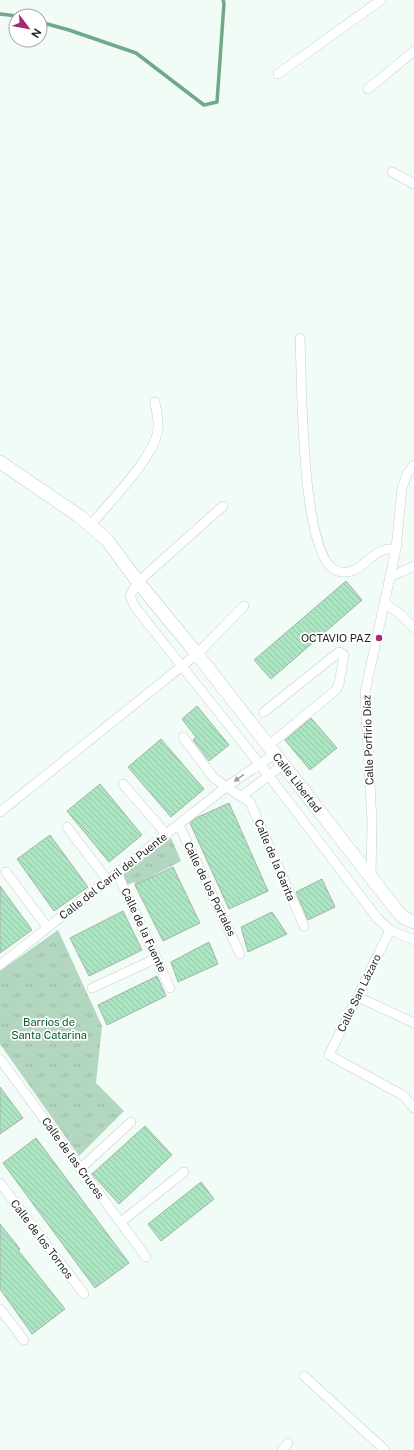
<svg xmlns="http://www.w3.org/2000/svg" width="414" height="1450" font-family="'Public Sans',sans-serif">
<style>
.park{fill:url(#park-tufts)}
.lines{fill:none;stroke-linecap:round;stroke-linejoin:round}
.stream{stroke:#70a988;stroke-width:3.5}
.building{fill:url(#building-back-hatch);stroke:#a7b2ab}
.minor-casing{stroke:#c5d1c9;stroke-width:10}
.secondary-casing{stroke:#c5d1c9;stroke-width:14}
.minor{stroke:#fff;stroke-width:9}
.secondary{stroke:#fff;stroke-width:13}
.oneway{fill:#9c9d9c}
.poi-dot{fill:#a92876;stroke:#fff;stroke-width:1.5}
.labels{text-anchor:middle;dominant-baseline:central;stroke-width:3.5;stroke-linejoin:round;paint-order:stroke}
.poi-label{font-size:11px;fill:#222623;stroke:#fff;text-anchor:end}
.street-label{font-size:11px;fill:#222623;stroke:#fff}
.park-label{font-size:11px;fill:#095232;stroke:#fff}
</style>
<defs>
<pattern id="park-tufts" width="24" height="20" patternUnits="userSpaceOnUse"><rect width="24" height="20" fill="#b3d6c0"/><path d="M3 7l-1-3M5 7V3M7 7l1-3M15 17l-1-3M17 17v-4M19 17l1-3" fill="none" stroke="#9ab8a5"/></pattern>
<pattern id="building-back-hatch" width="6" height="6" patternUnits="userSpaceOnUse"><rect width="6" height="6" fill="#aae6c2"/><path d="M-1 5l2 2M0 0l6 6M5-1l2 2" fill="none" stroke="#92c5a6"/></pattern>
</defs>
<rect width="100%" height="100%" fill="#f0fcf5"/>
<g class="park">
<polygon points="171,838 181,861 135,885 134,882 127,885 122,875"/>
<polygon points="58,930 102,1026 96,1083 124,1111 79,1156 0,1044 0,971"/>
</g>
<g class="lines">
<g class="stream">
<polyline points="0,14 17,16"/>
<polyline points="40,22 69,30 136,53 204,105 217,102 224,3 223,0"/>
</g>
</g>
<g class="building">
<polygon points="346,581 362,600 271,679 254,660"/>
<polygon points="197,706 229,745 209,761 193,740 196,737 182,719"/>
<polygon points="311,718 337,748 310,770 285,740"/>
<polygon points="161,739 204,789 171,817 128,767"/>
<polygon points="100,784 142,835 109,862 67,811"/>
<polygon points="229,803 268,891 229,909 190,823 196,818"/>
<polygon points="50,835 88,887 54,911 17,859"/>
<polygon points="173,867 200,923 163,941 135,885"/>
<polygon points="322,879 335,907 308,920 296,892"/>
<polygon points="0,886 32,930 0,953"/>
<polygon points="123,911 142,950 89,976 70,938"/>
<polygon points="272,912 287,934 248,952 241,927"/>
<polygon points="209,942 218,964 178,982 171,962"/>
<polygon points="157,976 166,996 107,1025 98,1005"/>
<polygon points="0,1087 23,1118 0,1134"/>
<polygon points="145,1126 172,1155 119,1204 92,1174"/>
<polygon points="36,1138 129,1263 95,1288 3,1163"/>
<polygon points="201,1182 214,1199 161,1241 148,1224"/>
<polygon points="0,1224 20,1249 18,1250 65,1309 32,1334 0,1289"/>
</g>
<g class="lines">
<g class="minor-casing">
<g id="minor">
<polyline points="278,74 381,0"/>
<polyline points="368,89 414,51"/>
<polyline points="392,172 414,184"/>
<path d="M300 338C302 375 300 559 337 571 363 579 370 545 396 549"/>
<polyline points="223,506 138,582 130,596 135,607 269,776 378,919 390,930 414,940"/>
<path d="M91 525C109 502 155 457 158 429 159 421 156 410 155 402"/>
<polyline points="390,577 414,566"/>
<polyline points="384,603 400,614 414,628"/>
<polyline points="264,712 339,652 344,655 339,684 336,690 269,745"/>
<polyline points="183,737 213,777 226,787 250,802 304,926"/>
<polyline points="123,784 166,834"/>
<polyline points="242,796 284,764"/>
<polyline points="0,812 197,654 244,606"/>
<polyline points="179,825 240,954"/>
<polyline points="67,827 108,881"/>
<polyline points="6,872 47,927"/>
<polyline points="117,873 170,988"/>
<polyline points="371,877 372,822 365,692 396,549 402,488 407,474 414,465"/>
<polyline points="390,930 329,1055 404,1096 414,1108"/>
<polyline points="0,965 226,787 276,753"/>
<polyline points="92,988 157,958"/>
<polyline points="358,997 414,1023"/>
<polyline points="0,1059 146,1257"/>
<polyline points="80,1169 131,1122"/>
<polyline points="0,1183 84,1294"/>
<polyline points="121,1222 184,1172"/>
<polyline points="0,1309 24,1340"/>
<polyline points="304,1376 385,1450"/>
<polyline points="282,1450 288,1443"/>
</g>
</g>
<g class="secondary-casing">
<g id="secondary">
<path id="s1" d="M0 462 79 516 107 540 138 582 197 654 398 912 404 918 414 922"/>
</g>
</g>
<use href="#minor" class="minor"/>
<use href="#secondary" class="secondary"/>
</g>
<defs><path id="oneway-solid" d="M-6-.8H1V-3.2L6.5 0L1 3.2V.8H-6Z"/></defs>
<use class="oneway" href="#oneway-solid" transform="translate(239 778) rotate(144)"/>
<circle class="poi-dot" cx="379" cy="638" r="4"/>
<g class="labels">
<g class="poi-label">
<text x="371" y="638">OCTAVIO PAZ</text>
</g>
<g class="street-label">
<text transform="translate(368 740) rotate(-92)">Calle Porfirio Díaz</text>
<text stroke="none"><textPath href="#s1" startOffset="441">Calle Libertad</textPath></text>
<text transform="translate(275 860) rotate(67)">Calle de la Garita</text>
<text transform="translate(113 876) rotate(-38)">Calle del Carril del Puente</text>
<text transform="translate(210 889) rotate(64)">Calle de los Portales</text>
<text transform="translate(144 930) rotate(65)">Calle de la Fuente</text>
<text transform="translate(359 993) rotate(-64)">Calle San Lázaro</text>
<text transform="translate(73 1158) rotate(54)">Calle de las Cruces</text>
<text transform="translate(42 1239) rotate(53)">Calle de los Tornos</text>
</g>
<g class="park-label">
<text x="49" y="1022">Barrios de<tspan x="49" dy="13">Santa Catarina</tspan></text>
</g>
</g>
<g transform="translate(28 28) rotate(122)"><circle r="19" fill="#ffffff" stroke="#a7a8a7"/>
<path d="M0-3L7 15L0 10L-7 15Z" fill="#a92876"/>
<text y="-6" font-size="11" font-weight="bold" text-anchor="middle" fill="#222623">N</text>
</g>
</svg>
